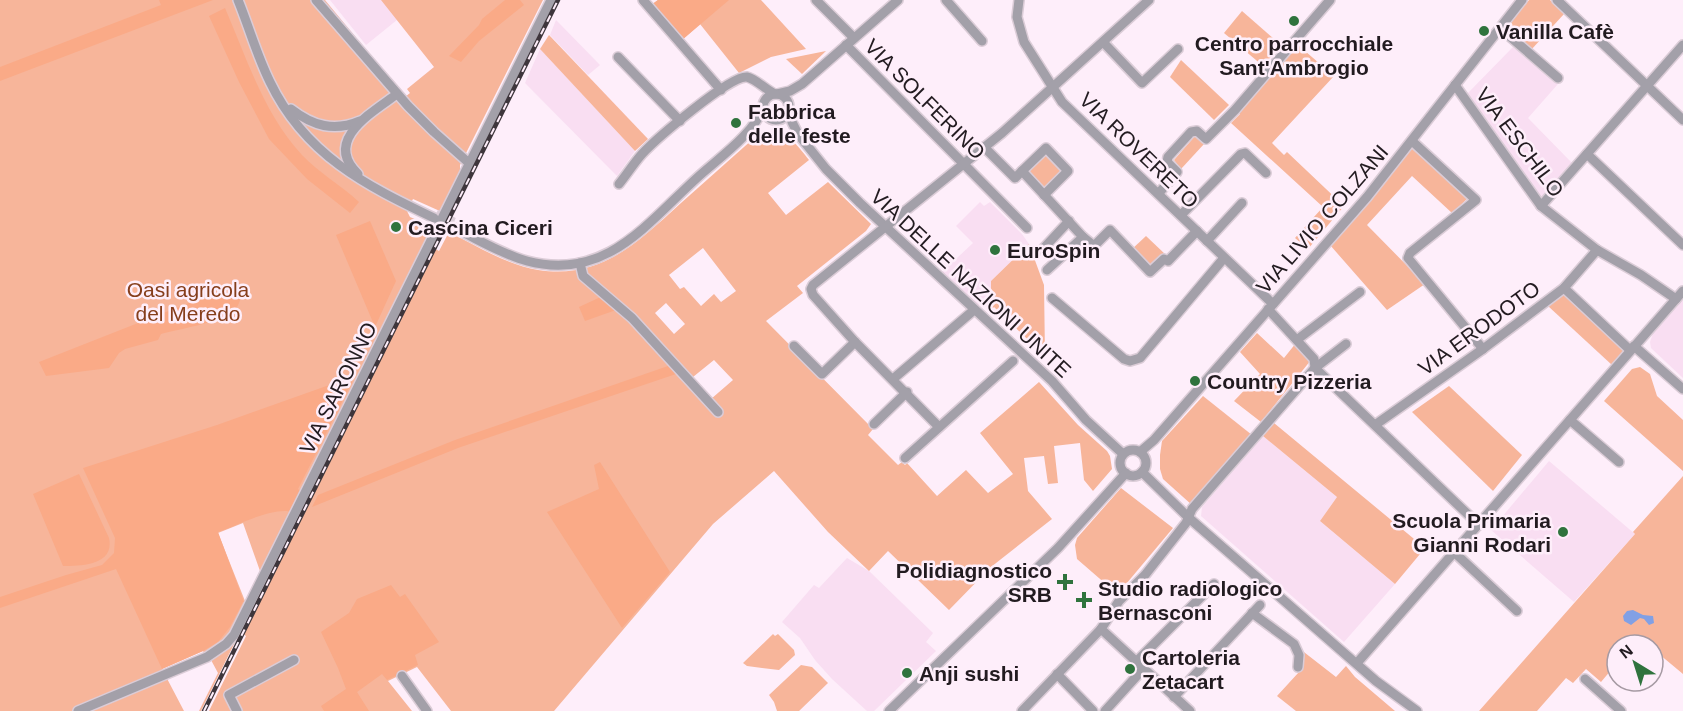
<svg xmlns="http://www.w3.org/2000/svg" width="1683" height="711" font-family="Arial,sans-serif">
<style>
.built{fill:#f9def2}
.green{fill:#f7b59a;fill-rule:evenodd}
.forest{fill:#faaa87}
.water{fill:#81a0e5}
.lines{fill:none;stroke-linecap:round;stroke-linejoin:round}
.minor-tunnel{stroke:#ddced9;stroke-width:9;stroke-dasharray:9 4.5;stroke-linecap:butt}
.minor-casing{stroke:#dbccd7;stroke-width:12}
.minor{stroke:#a3a0a9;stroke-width:9}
.rail-casing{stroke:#3e363c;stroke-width:4.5}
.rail{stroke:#feeefa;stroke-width:2;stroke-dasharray:7;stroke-linecap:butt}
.poi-dot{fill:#2f733d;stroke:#feeefa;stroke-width:2}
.labels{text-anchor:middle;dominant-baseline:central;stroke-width:5;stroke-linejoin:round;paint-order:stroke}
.poi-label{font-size:21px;font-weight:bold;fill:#221b20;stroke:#feeefa;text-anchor:start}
.street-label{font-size:21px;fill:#221b20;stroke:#feeefa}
.park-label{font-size:21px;fill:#863e1b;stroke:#feeefa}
</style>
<rect width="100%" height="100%" fill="#feeefa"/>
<g class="built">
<polygon points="330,0 399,0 408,11 366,45"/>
<polygon points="556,20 600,65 588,75 550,35"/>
<polygon points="1513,47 1558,84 1528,118 1573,164 1541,201 1465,96"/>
<polygon points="540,49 635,151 617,176 525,83"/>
<polygon points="980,202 984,206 990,202 1022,234 1029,244 991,281 991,292 977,307 941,273 973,243 956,226"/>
<polygon points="1683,300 1683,378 1651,348 1650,342 1653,333"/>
<polygon points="1263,436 1337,497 1320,521 1395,584 1344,642 1201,516 1202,507"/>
<polygon points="1549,461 1635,534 1574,602 1491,530"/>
<polygon points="847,558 869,571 933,633 926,642 936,651 874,711 867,711 832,679 815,660 800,638 782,622 814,585 819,588"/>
</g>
<g class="green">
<path d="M0 0H325L405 97 410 93 407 89 434 67 381 0H543L460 165V175L442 212 413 199 407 211 410 217 435 228 432 247 439 251 449 232C477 246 507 265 538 270 601 280 638 242 681 203 705 182 729 160 753 139 780 121 793 140 809 160L768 193 786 215 828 182 871 224 866 231 797 286 803 293 766 321 873 429 868 435 898 465 902 462 905 465 907 463 937 496 966 470 988 493 1013 474 980 433 1039 382 1078 425 1107 451 1110 456 1112 469 1093 491 1084 480 1080 443 1054 446 1058 483 1048 484 1044 456 1024 458 1028 491 1052 519 991 567 949 610 888 551 869 571 828 532 774 471 713 524 554 711H451L417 667 388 681 412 711H209L246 636 240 632 201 711H199L218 673 211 660 227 639 205 654 203 651 162 669 184 711H0ZM703 248 736 291 721 302 714 294 701 306 684 287 680 289 669 275ZM666 303 685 324 674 334 655 313ZM714 360 733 380 711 399 693 377ZM243 523 260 571 245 601 218 533Z"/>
<polygon points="658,0 761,0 806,49 771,57 739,73 700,24 682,40 652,4"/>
<polygon points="1529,0 1550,0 1564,14 1531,50 1508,31 1507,26"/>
<polygon points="1242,11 1281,45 1263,66 1224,33"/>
<polygon points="549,35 648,139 635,151 540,49"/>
<polygon points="1298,45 1334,76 1272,143 1284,155 1287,152 1344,206 1308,249 1295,238 1323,207 1231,123 1240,114 1238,111"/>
<polygon points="826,51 802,74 786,59"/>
<polygon points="1181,60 1229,105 1214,120 1170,77"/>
<polygon points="1195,136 1204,144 1181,169 1174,160"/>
<polygon points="1046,148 1068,171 1044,195 1022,171"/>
<polygon points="1409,149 1416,149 1467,196 1467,199 1452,213 1412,176 1367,225 1425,284 1387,310 1330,245"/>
<polygon points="1146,236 1166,255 1150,272 1130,251"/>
<polygon points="1029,244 1044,285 1045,356 994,307 990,311 982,302 991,292 991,281"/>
<polygon points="1564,292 1624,351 1612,365 1548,306"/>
<polygon points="1257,333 1284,358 1296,343 1311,360 1261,422 1234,401 1260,374 1240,352"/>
<polygon points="1640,367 1650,374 1657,396 1683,420 1683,471 1604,401 1632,369"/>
<polygon points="1449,386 1522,455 1493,491 1412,412"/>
<polygon points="1203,396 1252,435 1192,505 1163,479 1160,469 1160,455 1162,441"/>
<polygon points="1274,423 1425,548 1395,584 1320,521 1337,497 1263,436"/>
<polygon points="1683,476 1683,674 1653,649 1653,645 1648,645 1639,638 1633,645 1617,645 1617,663 1601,682 1586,669 1573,683 1566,678 1537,711 1479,711 1635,534 1633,532"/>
<polygon points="1121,488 1173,528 1116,596 1107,585 1077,559 1075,545 1077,538"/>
<polygon points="773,634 775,636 778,634 794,650 795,655 779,670 747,666 743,663"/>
<polygon points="1300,649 1336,677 1346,666 1355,677 1395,711 1296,711 1277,696 1299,672"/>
<polygon points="801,665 812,667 828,683 799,711 777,711 774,702 769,695"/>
</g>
<g class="forest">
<polygon points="159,0 213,0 0,81 0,67 161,5"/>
<polygon points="505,0 520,0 524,5 479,41 461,62 449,56 479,25 482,19"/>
<polygon points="658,0 729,0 682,40 653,4"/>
<path d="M225 8C247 59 264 114 302 155 319 173 341 185 359 202L350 213 307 179 269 139 239 82 209 16Z"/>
<polygon points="370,221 396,281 375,327 336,235"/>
<path d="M232 286 238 288 241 297C239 304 237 309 231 313 216 323 180 329 161 334L158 340 125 349 119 353 109 368 46 376 39 362Z"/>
<polygon points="605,295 616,310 585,321 579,307"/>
<polygon points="668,366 676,374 458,448 312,507 318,495 455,440"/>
<path d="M349 378 352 379V382L298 489 302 492 292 512C274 506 236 526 218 532L244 602H243L230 627 218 642 203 651 162 669 116 569 0 608V597L66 575 102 565 114 553 115 538 83 468 217 425Z"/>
<polygon points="600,462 670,572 622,628 547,512 599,489 594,465"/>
<path d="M79 474 109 538C115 565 81 566 63 566L33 494Z"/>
<polygon points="391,585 400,597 405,594 439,642 415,655 418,665 387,680 382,674 357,692 369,711 324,711 321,706 346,689 338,668 321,632 349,613 357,599"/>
</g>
<polygon class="water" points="1633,610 1643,615 1653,616 1654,623 1649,625 1644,619 1640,618 1631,625 1624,621 1623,616 1627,611"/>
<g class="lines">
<polyline class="minor-tunnel" points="436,214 454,222"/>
<g class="minor-casing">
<g id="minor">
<path d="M238 0C249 27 257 56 270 82 305 155 365 185 434 218"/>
<polyline points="316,0 408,106 434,132 470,164"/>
<polyline points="643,0 721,90"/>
<polyline points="816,0 854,38"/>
<polyline points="946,0 982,41"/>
<polyline points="1019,0 1017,17 1024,42 1062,102 1273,304"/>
<polyline points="1557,0 1683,120"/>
<polyline points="1500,28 1558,78"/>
<polyline points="1103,42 1142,83 1178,49"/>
<polyline points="846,45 1027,228"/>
<polyline points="618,57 680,121"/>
<polyline points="1455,85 1541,206 1597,250 1641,275 1676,299"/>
<circle cx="776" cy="107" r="13"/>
<polyline points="777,94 790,91 802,84 898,0"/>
<path d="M291 109C313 126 334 132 360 121"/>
<polyline points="789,109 792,122 798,134 826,169 860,203 1052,381 1086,420 1123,454"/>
<polyline points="1412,141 1476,200 1410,253 1408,258 1483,349"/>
<polyline points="984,147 1015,178 1022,171 1083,237 1047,270"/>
<polyline points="1587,154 1683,245"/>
<polyline points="1022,171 1046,148 1068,171 1044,195"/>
<path d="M358 174C322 140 373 112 397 94"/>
<path d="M619 184C627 174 634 163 642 154 655 140 730 75 747 77 756 79 766 90 775 94"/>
<polyline points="1159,193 1177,172 1167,162 1168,157 1191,132 1197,131 1206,139 1235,110 1330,0"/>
<polyline points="1541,206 1683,45"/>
<polyline points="1181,215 1241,154 1245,153 1266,173"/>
<path d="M452 227C476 238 501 254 527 261 606 282 647 223 698 177 719 158 755 133 763 107"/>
<polyline points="1083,237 1094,246 1110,230 1150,272 1164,259 1168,261 1197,231"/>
<polyline points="1207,241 1242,203"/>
<polyline points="1042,250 1069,221"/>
<polyline points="580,263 583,276 632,318 718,412"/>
<polyline points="1564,288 1630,350"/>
<polyline points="1052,298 1124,359 1130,361 1140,358 1224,258"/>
<polyline points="1268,309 1314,359 1315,368 1479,525"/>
<polyline points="1298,339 1360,292"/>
<polyline points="794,346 822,374 855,342"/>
<polyline points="1634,346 1683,389"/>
<polyline points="893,379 974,310"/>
<polyline points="1570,420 1619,462"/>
<polyline points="874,424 907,392"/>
<polyline points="1375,425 1483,349 1564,288 1597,250"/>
<polyline points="939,427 855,342 813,295 811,289 813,285 1002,133 1149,0"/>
<circle cx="1133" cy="463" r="13"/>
<polyline points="1140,452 1154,440 1367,197 1522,0"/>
<polyline points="905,458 1013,361"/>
<polyline points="1142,472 1189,518 1273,591 1376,681 1417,711"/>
<polyline points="1455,553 1517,611"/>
<polyline points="1252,613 1294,644 1299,655 1298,667"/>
<polyline points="1137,661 1214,584"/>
<polyline points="1357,663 1683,291"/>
<polyline points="1057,674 1093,711"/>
<polyline points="402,676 427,711"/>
<polyline points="1585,679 1621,711"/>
<polyline points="1174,697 1260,605"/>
<polyline points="78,711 207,657 226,644 234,635 551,0"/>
<polyline points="237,711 229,695 294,660"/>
<polyline points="889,711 1058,548 1126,473"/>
<polyline points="1022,711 1101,629"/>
<polyline points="1105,711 1144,668"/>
<polyline points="1190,711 1101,629 1119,601 1145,575 1186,523 1192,509 1315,368 1346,344"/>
</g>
</g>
<use href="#minor" class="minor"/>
<g class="rail-casing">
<polyline id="rail" points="204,711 558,0"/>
</g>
<use href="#rail" class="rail"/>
</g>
<g class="poi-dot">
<circle cx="1294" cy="21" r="6"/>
<circle cx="1484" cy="31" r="6"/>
<circle cx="736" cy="123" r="6"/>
<circle cx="396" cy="227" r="6"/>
<circle cx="995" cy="250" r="6"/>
<circle cx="1195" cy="381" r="6"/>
<circle cx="1563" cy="532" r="6"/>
<path d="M1062 573h6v6h6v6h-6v6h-6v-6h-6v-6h6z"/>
<path d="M1081 591h6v6h6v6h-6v6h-6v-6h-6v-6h6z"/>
<circle cx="1130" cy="669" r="6"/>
<circle cx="907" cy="673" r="6"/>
</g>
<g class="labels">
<g class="poi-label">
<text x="1496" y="31">Vanilla Cafè</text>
<text x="1294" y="43" text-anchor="middle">Centro parrocchiale<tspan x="1294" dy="24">Sant'Ambrogio</tspan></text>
<text x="748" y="111">Fabbrica<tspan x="748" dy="24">delle feste</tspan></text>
<text x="408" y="227">Cascina Ciceri</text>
<text x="1007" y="250">EuroSpin</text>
<text x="1207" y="381">Country Pizzeria</text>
<text x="1551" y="520" text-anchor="end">Scuola Primaria<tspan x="1551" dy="24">Gianni Rodari</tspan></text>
<text x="1052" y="570" text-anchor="end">Polidiagnostico<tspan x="1052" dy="24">SRB</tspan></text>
<text x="1098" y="588">Studio radiologico<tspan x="1098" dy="24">Bernasconi</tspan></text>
<text x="1142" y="657">Cartoleria<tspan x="1142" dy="24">Zetacart</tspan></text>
<text x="919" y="673">Anji sushi</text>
</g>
<g class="street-label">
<text transform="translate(925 99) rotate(45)">VIA SOLFERINO</text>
<text transform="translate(1520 142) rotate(53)">VIA ESCHILO</text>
<text transform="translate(1139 150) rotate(44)">VIA ROVERETO</text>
<text transform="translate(1322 219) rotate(-49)">VIA LIVIO COLZANI</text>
<text transform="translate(971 283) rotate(43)">VIA DELLE NAZIONI UNITE</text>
<text transform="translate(1479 328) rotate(-36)">VIA ERODOTO</text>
<text transform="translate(338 388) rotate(-63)">VIA SARONNO</text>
</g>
<g class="park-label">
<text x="188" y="289">Oasi agricola<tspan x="188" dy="24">del Meredo</tspan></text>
</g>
</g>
<g transform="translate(1635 663) rotate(322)"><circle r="28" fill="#feeefa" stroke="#a69aa3" stroke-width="1.5"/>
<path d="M0-4.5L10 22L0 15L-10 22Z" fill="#2f733d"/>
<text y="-9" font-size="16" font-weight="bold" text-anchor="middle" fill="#221b20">N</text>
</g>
</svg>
